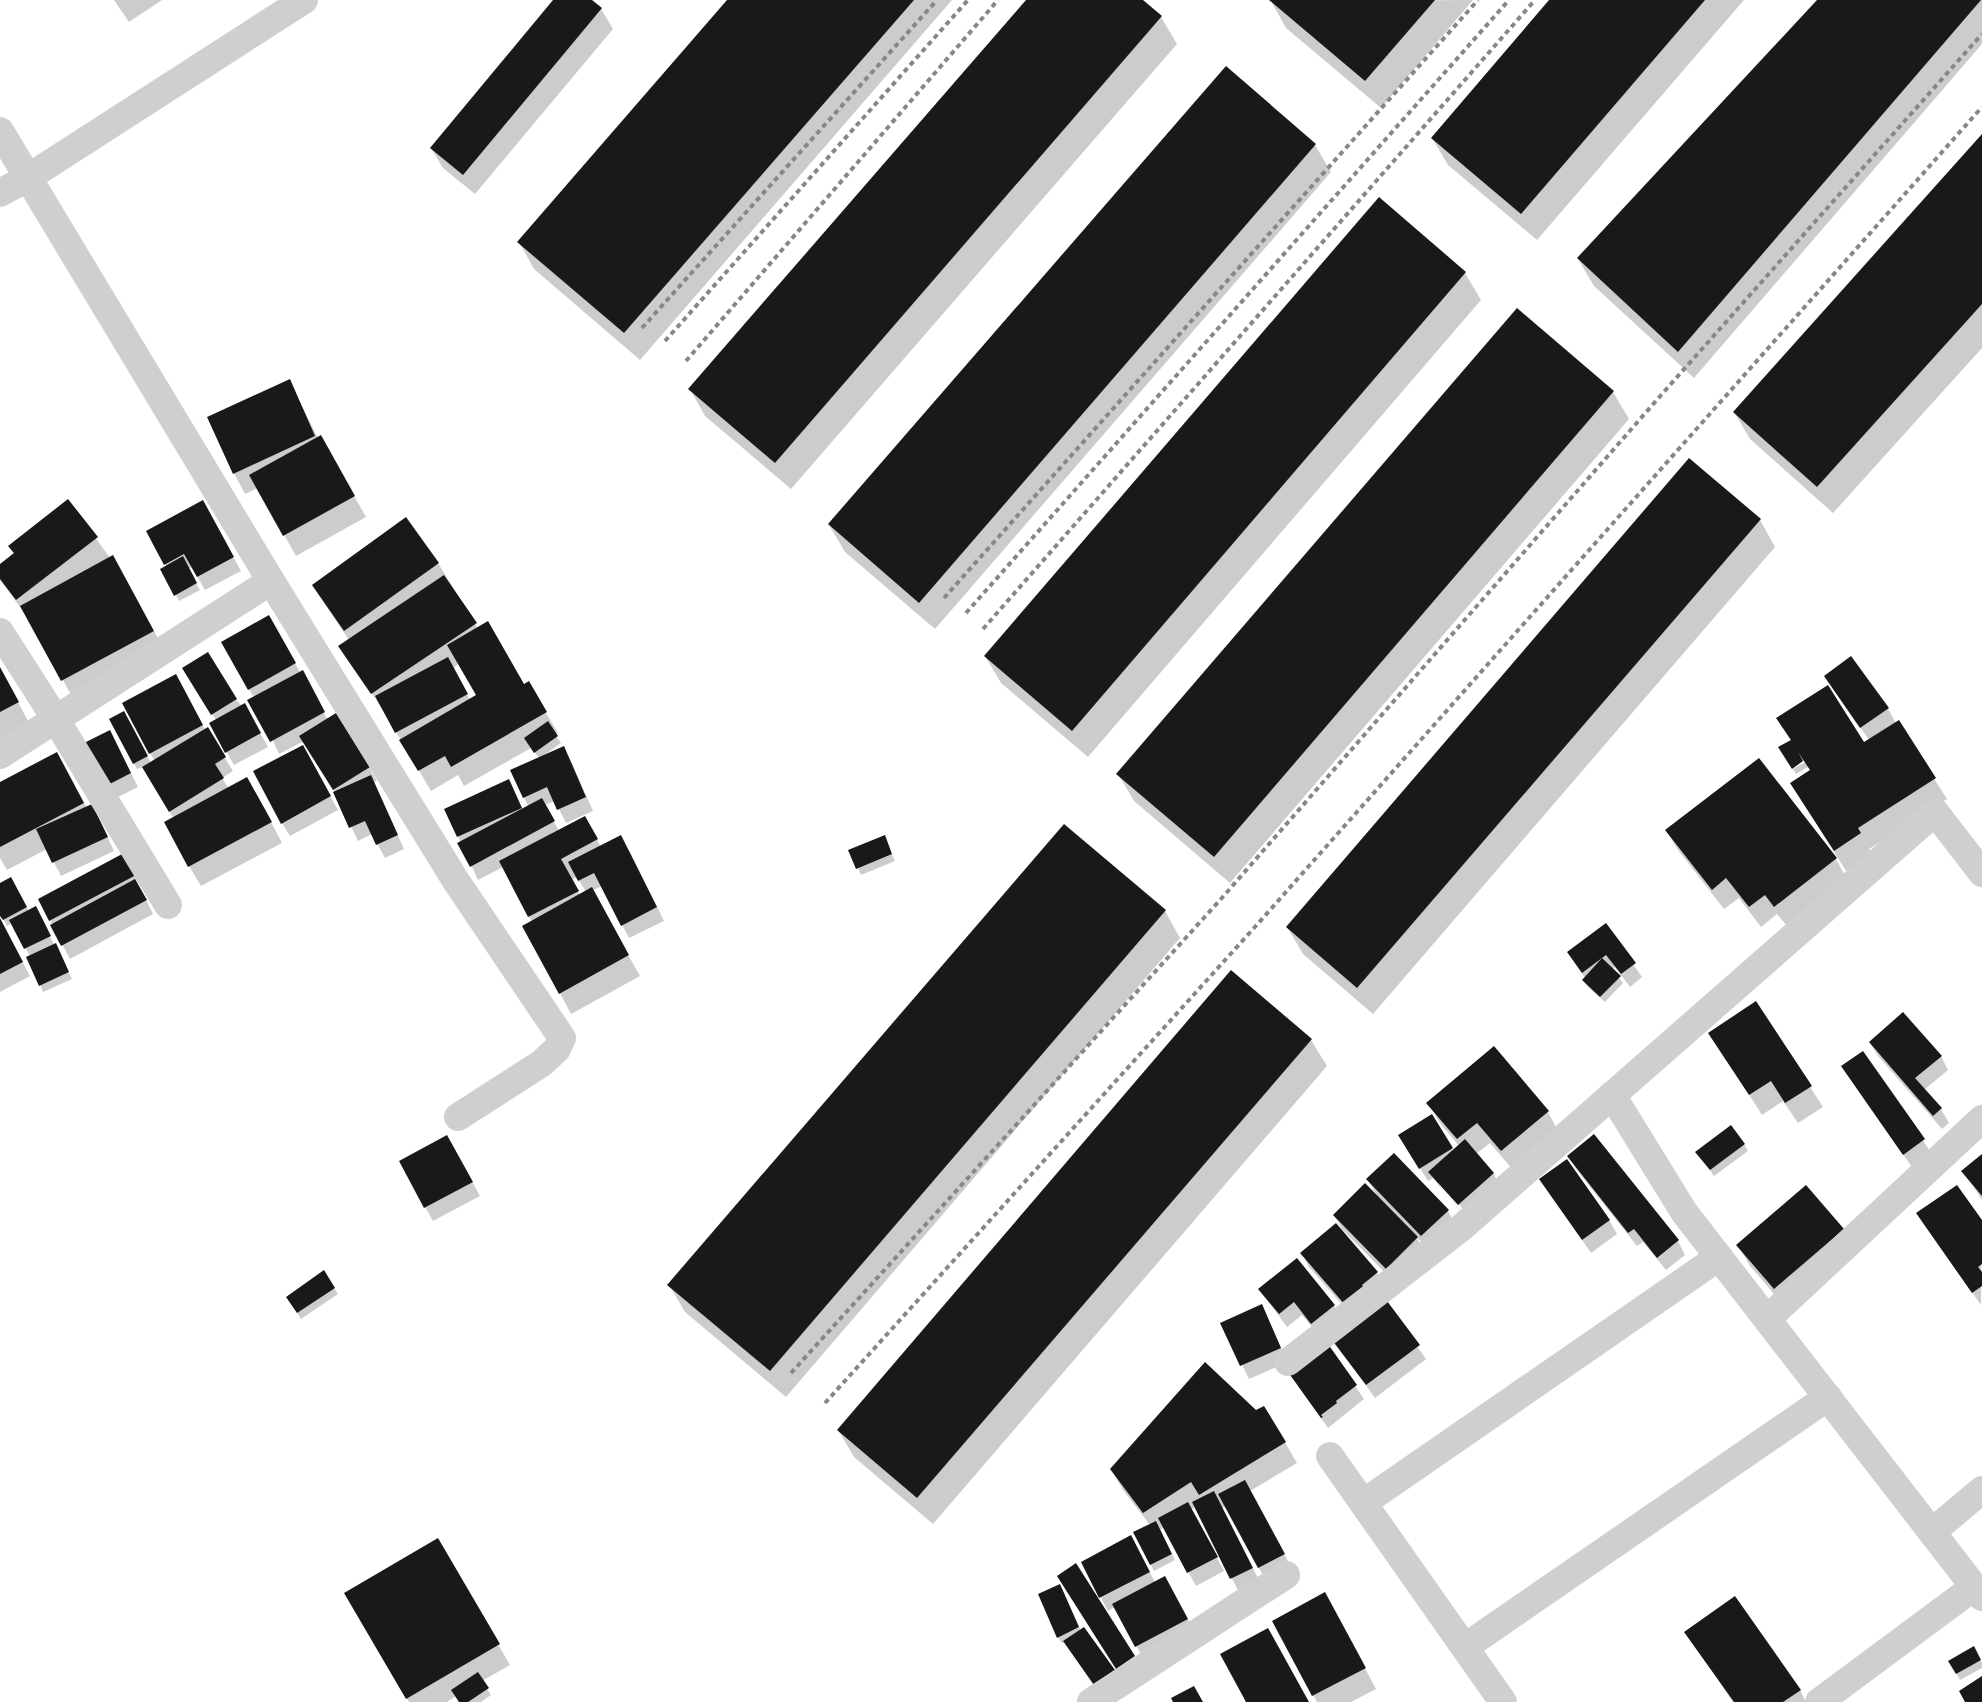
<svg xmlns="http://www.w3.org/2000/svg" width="1982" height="1702" font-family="Overpass,sans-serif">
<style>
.shadow{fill:#0003;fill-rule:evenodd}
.building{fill:#191919}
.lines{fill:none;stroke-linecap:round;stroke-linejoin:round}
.minor{stroke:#cfcfcf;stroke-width:28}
.rail{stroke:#878787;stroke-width:4;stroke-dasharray:5 4;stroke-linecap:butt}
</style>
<rect width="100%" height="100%" fill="#fff"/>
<g class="shadow">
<polygon points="114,0 162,0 129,22"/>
<polygon points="555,0 590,0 601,9 613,29 475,194 443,168 431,148"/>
<polygon points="728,0 952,0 640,360 534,269 519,242"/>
<polygon points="1027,0 1141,0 1161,17 1177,44 791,489 705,416 690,389"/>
<polygon points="1473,0 1381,108 1286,28 1271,1"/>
<polygon points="1551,0 1744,0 1537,240 1448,165 1432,138"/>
<polygon points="1819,0 1982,0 1982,44 1694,378 1594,286 1578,259"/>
<polygon points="1226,67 1315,145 1331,172 935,629 845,552 829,525"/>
<polygon points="1982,136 1982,348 1833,513 1750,439 1734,412"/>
<polygon points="1465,273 1481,300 1088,757 1001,683 985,656"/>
<polygon points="289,381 318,438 332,457 366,517 296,556 258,488 245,494 234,473"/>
<polygon points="1613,392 1629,419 1230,883 1134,801 1118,774"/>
<polygon points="68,500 124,577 165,651 74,700 29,619 0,580 0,565 14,554 9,546"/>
<polygon points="210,515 241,571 205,590 192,567 188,569 200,590 179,601 162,569 167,567 148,532"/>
<polygon points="1760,520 1775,547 1373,1014 1303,954 1287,927"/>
<path d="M438 563 478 629 524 686 528 683 558 733 555 734 561 743 543 756 563 748 571 761 593 811 566 823 555 801 545 805 559 831 585 818 601 847 629 850 664 921 629 938 602 886 592 891 640 976 571 1014 560 993 532 922 503 867 478 880 446 810 508 781 523 810 529 807 524 798 539 758 531 748 464 786 458 775 431 791 385 713 340 646 349 640 313 586ZM459 663 478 696 470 700 453 668ZM577 877 586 892 580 895 572 879Z"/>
<polygon points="268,617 328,720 369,767 377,781 374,782 404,849 385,858 372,834 358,841 335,792 304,741 279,754 254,698 223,643"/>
<polygon points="0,668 29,723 0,739"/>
<polygon points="1825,676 1888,709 1896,723 1898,722 1947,799 1869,849 1872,854 1846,871 1791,783 1811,771 1808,767 1796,774 1793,769 1805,762 1803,760 1792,767 1791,741 1778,718 1864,744 1869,740"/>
<polygon points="192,682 236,699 252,718 268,747 234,765 210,723 216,720"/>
<polygon points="183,689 205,730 207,729 233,771 222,778 229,789 259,799 282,843 201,886 189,866 174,819 143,767 137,769 111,720 123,713 151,763 155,761 150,753"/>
<polygon points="117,745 138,787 112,800 105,786"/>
<polygon points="57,753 87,808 92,805 114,851 61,876 47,849 7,870 0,858 0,783"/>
<polygon points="1758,759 1836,859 1847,879 1787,926 1777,914 1761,927 1739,898 1724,909 1678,850 1666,830"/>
<polygon points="310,760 338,810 290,836 282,823"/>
<polygon points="884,836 895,861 861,875 850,850"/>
<polygon points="124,855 153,914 70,959 39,900"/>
<polygon points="10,879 29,911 35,908 72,979 43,992 30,956 12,923 7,926 0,913 0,884"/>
<polygon points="1165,911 1180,938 786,1397 685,1312 669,1285"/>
<polygon points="0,920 30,976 0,992"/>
<polygon points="1606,925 1642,977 1630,987 1615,967 1612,969 1623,983 1605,1002 1587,986 1584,980 1585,978 1568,952"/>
<polygon points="1756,1003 1823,1107 1798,1123 1783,1101 1762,1115 1710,1033"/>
<polygon points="1311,1040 1327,1066 933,1524 854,1457 838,1430"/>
<polygon points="1870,1043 1941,1056 1948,1070 1924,1090 1941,1109 1949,1123 1942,1129 1878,1056"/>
<path d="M1494 1048 1548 1112 1559 1133 1514 1171 1490 1143 1476 1154 1493 1173 1501 1187 1466 1218 1433 1178 1428 1181 1408 1149 1431 1116 1453 1151 1459 1146 1440 1123 1428 1103ZM1439 1182 1463 1209 1461 1211 1437 1184Z"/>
<polygon points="1862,1052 1932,1154 1912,1167 1842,1066"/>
<polygon points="447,1136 480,1196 433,1221 425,1207"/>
<polygon points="1594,1136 1678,1241 1685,1255 1666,1270 1643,1242 1637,1246 1576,1169 1568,1156"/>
<polygon points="1744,1144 1748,1151 1714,1176 1701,1158"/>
<polygon points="1982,1156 1982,1200 1963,1171"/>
<polygon points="1540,1179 1609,1220 1617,1234 1591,1253"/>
<polygon points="1368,1180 1448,1211 1455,1225 1430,1249 1416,1237 1425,1251 1394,1282 1342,1229 1334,1215 1377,1196"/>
<polygon points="1918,1214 1982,1222 1981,1305 1926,1227"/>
<polygon points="1843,1230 1787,1309 1750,1266 1738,1245"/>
<polygon points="1302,1253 1377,1273 1384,1286 1354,1318 1309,1267"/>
<polygon points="334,1288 338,1294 301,1319 291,1303"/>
<polygon points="1260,1290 1334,1306 1342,1319 1320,1336 1302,1315 1287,1327"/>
<polygon points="1386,1302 1426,1359 1375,1398 1334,1341"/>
<polygon points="1261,1305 1288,1362 1249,1379 1222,1323"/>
<polygon points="1328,1346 1364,1399 1328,1428 1298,1386"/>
<polygon points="1264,1407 1297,1463 1250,1491 1291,1567 1266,1581 1226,1506 1222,1508 1260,1582 1239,1592 1195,1507 1191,1510 1224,1571 1196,1586 1164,1527 1160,1530 1175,1560 1154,1571 1151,1565 1150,1525 1123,1490 1111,1469"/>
<polygon points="438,1540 510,1665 482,1681 491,1695 481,1702 460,1702 456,1696 447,1702 409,1702 345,1594"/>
<polygon points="1138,1551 1155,1582 1172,1591 1195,1632 1144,1660 1115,1607 1108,1611 1082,1562"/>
<polygon points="1063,1592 1081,1631 1102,1698 1065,1642 1062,1643 1058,1637"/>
<polygon points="1336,1614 1376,1689 1351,1702 1317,1702 1273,1621"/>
<polygon points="1686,1632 1800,1690 1806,1702 1733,1702"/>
<polygon points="1973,1648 1982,1663 1982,1668 1960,1680 1950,1661"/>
</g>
<g class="building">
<polygon points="553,0 592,0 602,8 463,175 430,148"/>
<polygon points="727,0 914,0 624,333 517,242"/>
<polygon points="1026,0 1143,0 1162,16 775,463 688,389"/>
<polygon points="1269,0 1435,0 1365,81"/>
<polygon points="1549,0 1705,0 1521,214 1431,138"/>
<polygon points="1817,0 1981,0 1678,352 1577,258"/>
<polygon points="1226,66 1316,144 919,603 828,524"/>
<polygon points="1982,134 1982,304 1817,487 1733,412"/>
<polygon points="1379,197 1466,272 1072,731 984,656"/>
<polygon points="1517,308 1614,391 1214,857 1116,774"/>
<polygon points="290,379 315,436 233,474 207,417"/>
<polygon points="321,435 355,496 283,536 249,475"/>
<polygon points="1689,458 1761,519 1357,988 1286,927"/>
<polygon points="68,499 98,537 16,600 0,579 0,564 14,553 8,546"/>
<polygon points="203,500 234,557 197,577 184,554 164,565 146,531"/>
<polygon points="406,517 439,563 344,631 312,585"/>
<polygon points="113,555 154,631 61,681 20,606"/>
<polygon points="183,556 197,583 174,596 160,569"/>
<polygon points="444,575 477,623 371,694 338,646"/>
<polygon points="269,615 296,663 248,690 221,642"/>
<polygon points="488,621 524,684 529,681 547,712 451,767 445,756 418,771 399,740 476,695 447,645"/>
<polygon points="208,652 237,699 211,715 182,668"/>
<polygon points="1851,656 1889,708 1860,728 1824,676"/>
<polygon points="448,657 468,694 395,733 375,696"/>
<polygon points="0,667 19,702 0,712"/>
<polygon points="303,670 325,712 270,742 247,700"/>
<polygon points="176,674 203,725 149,754 122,703"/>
<polygon points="1828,685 1864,742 1899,720 1936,778 1858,828 1861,833 1834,851 1790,783 1810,770 1798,752 1803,761 1792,769 1778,747 1791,740 1776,718"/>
<polygon points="245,703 261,733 225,753 209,723"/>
<polygon points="124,711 148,756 133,764 109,719"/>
<polygon points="336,713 370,767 333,790 299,736"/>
<polygon points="548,721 558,736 534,753 524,738"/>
<polygon points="208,727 226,757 215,764 224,778 169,812 142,767"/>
<polygon points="110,730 131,773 104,787 82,744"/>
<polygon points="303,745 331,796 281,824 253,771"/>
<polygon points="564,746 586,797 557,810 547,787 523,798 510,770"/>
<polygon points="57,752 84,803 0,847 0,782"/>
<polygon points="1759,758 1837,858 1774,907 1765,895 1749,907 1726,878 1712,890 1665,830"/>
<polygon points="371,775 398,835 376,845 365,821 349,828 333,792"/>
<polygon points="247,777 272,822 188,867 164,822"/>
<polygon points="509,779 522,808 457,837 444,809"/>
<polygon points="542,798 555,821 470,867 457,843"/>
<polygon points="92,804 108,837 52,863 36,829"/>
<polygon points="585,816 598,839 561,859 579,891 528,917 499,861"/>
<polygon points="1064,824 1166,910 770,1371 667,1285"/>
<polygon points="621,835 657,907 621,926 594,873 578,881 568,862"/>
<polygon points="885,835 892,854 856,869 848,850"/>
<polygon points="124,853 136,875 49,921 38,899"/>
<polygon points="11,877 27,907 3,920 0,916 0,883"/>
<polygon points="135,879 147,900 61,946 50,925"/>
<polygon points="592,887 629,955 559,994 522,926"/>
<polygon points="36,906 51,936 24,949 9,920"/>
<polygon points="0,918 23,962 0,974"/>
<polygon points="1606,923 1636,963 1621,974 1606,955 1582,973 1567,952"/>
<polygon points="56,943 69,972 39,986 26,957"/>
<polygon points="1602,958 1621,976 1600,997 1582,980"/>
<polygon points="1231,970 1312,1039 917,1498 837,1430"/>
<polygon points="1756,1001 1812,1086 1785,1103 1771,1081 1749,1095 1708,1033"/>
<polygon points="1903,1012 1942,1056 1915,1078 1942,1108 1933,1116 1869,1042"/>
<polygon points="1494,1046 1549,1111 1501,1151 1477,1123 1457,1139 1426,1103"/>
<polygon points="1863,1051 1925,1139 1903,1155 1841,1066"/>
<polygon points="1432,1114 1453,1148 1419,1169 1398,1135"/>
<polygon points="1731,1125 1745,1144 1710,1170 1695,1152"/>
<polygon points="1594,1134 1679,1240 1657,1258 1634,1229 1628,1233 1567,1156"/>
<polygon points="447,1135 473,1182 424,1208 399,1161"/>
<polygon points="1465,1139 1494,1173 1458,1205 1428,1172"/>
<polygon points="1394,1153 1449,1210 1421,1236 1366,1179"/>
<polygon points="1982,1154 1982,1196 1961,1171"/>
<polygon points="1567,1159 1610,1220 1582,1240 1539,1179"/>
<polygon points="1365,1183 1418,1237 1386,1269 1333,1215"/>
<polygon points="1806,1185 1844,1229 1774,1289 1736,1245"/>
<polygon points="1957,1185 1982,1220 1982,1264 1978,1267 1982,1272 1982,1286 1972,1293 1916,1213"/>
<polygon points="1336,1223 1378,1272 1362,1285 1365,1290 1346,1306 1300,1253"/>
<polygon points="1297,1258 1335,1305 1311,1324 1294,1302 1279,1314 1258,1289"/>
<polygon points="324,1270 335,1288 297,1313 286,1297"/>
<polygon points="1387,1301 1420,1345 1366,1385 1332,1340"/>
<polygon points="1262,1304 1281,1348 1240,1366 1220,1323"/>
<polygon points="1328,1344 1357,1385 1336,1401 1337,1403 1321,1415 1323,1417 1321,1418 1288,1372"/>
<polygon points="1205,1362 1256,1410 1264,1406 1286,1442 1199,1495 1191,1482 1143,1513 1110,1469"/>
<polygon points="1245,1480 1285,1554 1258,1568 1218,1494"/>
<polygon points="1214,1491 1253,1568 1230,1579 1192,1502"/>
<polygon points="1188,1502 1218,1557 1187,1573 1158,1518"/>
<polygon points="1156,1521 1172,1554 1150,1565 1133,1532"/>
<polygon points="1131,1535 1150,1572 1099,1598 1081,1562"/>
<polygon points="438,1538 500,1644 406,1699 344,1593"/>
<polygon points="1076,1563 1135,1656 1116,1669 1057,1576"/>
<polygon points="1165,1576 1188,1619 1135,1647 1112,1604"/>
<polygon points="1060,1584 1079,1627 1057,1638 1038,1594"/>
<polygon points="1325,1592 1366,1668 1312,1696 1272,1621"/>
<polygon points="1735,1596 1801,1690 1783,1702 1734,1702 1684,1632"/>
<polygon points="1084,1627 1115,1670 1094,1685 1063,1641"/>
<polygon points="1268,1628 1309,1702 1246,1702 1220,1654"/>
<polygon points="1974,1646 1981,1660 1956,1674 1948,1661"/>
<polygon points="478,1672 489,1688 468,1702 459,1702 451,1690"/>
<polygon points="1982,1676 1982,1702 1965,1702 1959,1691"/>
<polygon points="1194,1686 1203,1702 1173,1702 1171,1698"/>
</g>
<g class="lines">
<g class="minor">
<polyline points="0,131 271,581 456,881 562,1038 557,1049 542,1063 458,1117"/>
<polyline points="0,193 29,177 304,0"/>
<polyline points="0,632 55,718 168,905"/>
<polyline points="0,755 271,581"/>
<polyline points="1612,1095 1684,1212 1982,1597"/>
<polyline points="1767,1319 1982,1119"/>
<polyline points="1288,1362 1461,1228 1935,812 1982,873"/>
<polyline points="1330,1456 1503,1702"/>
<polyline points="1363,1503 1719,1257"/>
<polyline points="1932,1532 1982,1490"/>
<polyline points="1465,1647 1828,1397"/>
<polyline points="1091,1702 1286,1575"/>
<polyline points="1819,1702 1974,1587"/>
</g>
<g class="rail">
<polyline points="642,328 937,0"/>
<polyline points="665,341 968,0"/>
<polyline points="686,361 998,0"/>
<polyline points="944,598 1478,0"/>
<polyline points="966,613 1509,0"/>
<polyline points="983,629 1535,0"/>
<polyline points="791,1373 1221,899 1662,394 1982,34"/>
<polyline points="825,1403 1254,928 1982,107"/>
</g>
</g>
</svg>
